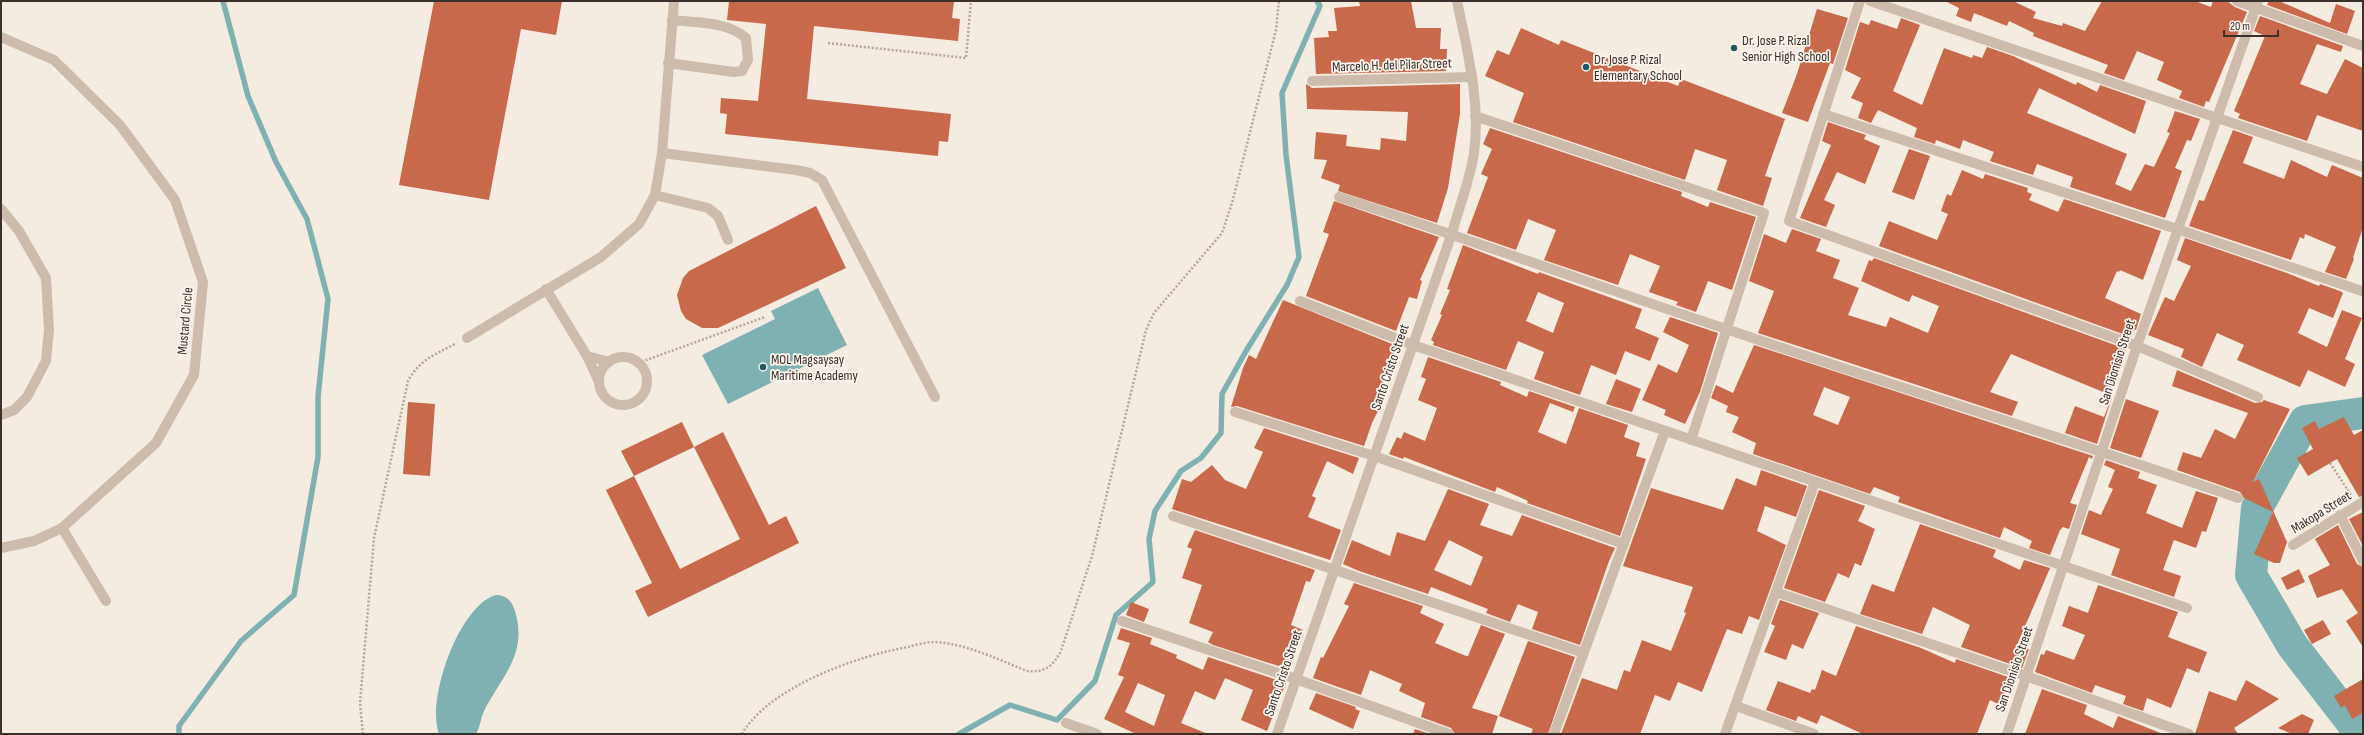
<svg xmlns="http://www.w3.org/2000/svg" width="2364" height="735" font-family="'Sofia Sans Condensed',sans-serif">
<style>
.water{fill:#7fb0b2}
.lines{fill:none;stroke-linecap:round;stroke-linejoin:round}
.stream{stroke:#7fb0b2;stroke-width:5.5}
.river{stroke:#7fb0b2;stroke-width:32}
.building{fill:#c8694b;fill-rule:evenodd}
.path{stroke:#b9a596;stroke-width:2.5;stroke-dasharray:2 2;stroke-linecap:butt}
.minor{stroke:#cdbbac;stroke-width:10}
.poi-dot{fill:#1f5a5e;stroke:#fbf5ee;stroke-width:1.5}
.labels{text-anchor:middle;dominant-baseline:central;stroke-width:3.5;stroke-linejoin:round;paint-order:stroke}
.poi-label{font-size:14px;fill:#3b302b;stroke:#fbf5ee;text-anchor:start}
.street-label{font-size:14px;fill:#3b302b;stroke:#fbf5ee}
</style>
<rect width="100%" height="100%" fill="#f4ebe1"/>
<g class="water">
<polygon points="818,288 847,345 728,404 702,355 775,319 771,311"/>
<path d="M496 595C506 595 512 601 515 611 528 654 502 676 484 711 481 718 480 727 476 734H439C426 700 459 605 496 595Z"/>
</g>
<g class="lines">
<g class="stream">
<polyline points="179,734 179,726 241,641 294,595 318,457 318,397 328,299 307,219 276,162 248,96 223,1"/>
<polyline points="959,734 1010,705 1057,720 1095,681 1116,615 1153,582 1149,539 1155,511 1181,471 1201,458 1221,433 1222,394 1246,351 1287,285 1299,257 1286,155 1282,93 1320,6 1317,1"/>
</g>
<polyline class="river" points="2356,734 2353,724 2292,645 2251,575 2257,508 2305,421 2363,413"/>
</g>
<g class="building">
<polygon points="434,1 562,1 556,35 521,29 489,200 399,185"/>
<polygon points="729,1 954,2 952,18 960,19 958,41 814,26 807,99 951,114 948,142 939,141 938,156 725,134 727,114 720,113 721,98 758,101 766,24 727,20"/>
<polygon points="1359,1 1411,1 1416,28 1441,28 1440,49 1447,49 1446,71 1316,74 1314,38 1329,37 1328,31 1337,31 1334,8 1360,6"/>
<polygon points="1945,1 2013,1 2036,12 2033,18 2062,26 2063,23 2085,31 2102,1 2195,1 2211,7 2213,1 2227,1 2235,7 2247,12 2209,102 2206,101 2204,107 2179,98 2182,91 2157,80 2164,62 2137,51 2124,80 2104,73 2108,65 2033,36 2034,33 2009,21 2007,26 1974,13 1971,22 1956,16 1959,8"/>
<polygon points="2269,1 2279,1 2330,23 2336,4 2355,11 2347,34 2267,5"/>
<polygon points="1817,9 1848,18 1833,64 1830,63 1808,122 1782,113 1797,74"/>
<polygon points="2260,16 2343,46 2341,52 2317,44 2300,84 2327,94 2345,59 2363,68 2363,131 2317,115 2307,141 2238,118 2240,114 2234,111 2265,36 2254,31"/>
<polygon points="1901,18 1920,25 1893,91 1922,105 1944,48 1972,58 1973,55 1982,58 1987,47 2013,56 2076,85 2077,82 2097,92 2100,85 2146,101 2135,134 2039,88 2027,113 2127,154 2115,184 2131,191 2145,164 2154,167 2170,133 2167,132 2175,111 2200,119 2191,141 2187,140 2175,168 2182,171 2165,218 2070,187 2073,177 2037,164 2033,175 1990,161 1994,152 1963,140 1960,149 1936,140 1935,144 1914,137 1917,128 1878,110 1871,123 1858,118 1863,103 1851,98 1861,78 1845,70 1860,22 1869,25 1871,20 1897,29"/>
<polygon points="1521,28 1559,45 1561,40 1678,86 1681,79 1785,119 1765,176 1772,178 1763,206 1717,190 1727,160 1695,149 1685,180 1513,122 1524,93 1485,76 1497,50 1509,55"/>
<polygon points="1306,84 1312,88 1460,84 1460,114 1448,188 1437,223 1338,191 1340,185 1321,178 1327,160 1314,159 1316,132 1347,135 1346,146 1380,150 1381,138 1406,141 1408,112 1307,109"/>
<polygon points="1828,122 1866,135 1864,139 1880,146 1865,184 1837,172 1824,200 1835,205 1826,227 1800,218 1831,145 1822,141"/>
<polygon points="1490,128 1682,192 1681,196 1708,207 1710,202 1756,217 1732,290 1708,281 1696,312 1676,305 1678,302 1649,292 1660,266 1630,254 1618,285 1544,260 1556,230 1528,219 1516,250 1467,233 1488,177 1481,174 1492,149 1483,144"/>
<polygon points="2233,130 2253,137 2243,163 2284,179 2291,160 2327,177 2332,165 2363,178 2363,227 2353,258 2354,259 2346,279 2325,272 2336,247 2305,234 2304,239 2300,237 2291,260 2189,226 2199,200 2204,201"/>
<polygon points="1909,149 1930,156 1914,200 1892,192"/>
<polygon points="1962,170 1983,179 1985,174 2028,188 2027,192 2032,194 2029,200 2058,212 2064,199 2161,231 2143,280 2120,270 2119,272 2117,271 2105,298 2141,314 2136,330 2134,329 2131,337 1879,246 1889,221 1937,240 1948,214 1941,211 1947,194 1951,196"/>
<polygon points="1334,201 1439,237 1420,280 1422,281 1417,299 1409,297 1396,331 1306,296 1329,234 1323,232"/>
<polygon points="816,206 846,268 718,328 702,328 686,319 681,311 677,295 683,278 689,271"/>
<polygon points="1792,229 1821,239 1816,251 1840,260 1833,278 1859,288 1848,315 1886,327 1890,317 1928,333 1939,306 1912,295 1909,302 1861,281 1869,260 1872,261 1874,258 2126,349 2108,394 2011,354 1990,392 2018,402 2012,416 1758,333 1774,291 1749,281 1764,234 1786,243"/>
<polygon points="2185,238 2287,273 2319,286 2320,284 2340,291 2343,293 2333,318 2309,308 2298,333 2327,347 2342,310 2362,318 2345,359 2355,364 2345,387 2308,370 2300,387 2237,360 2244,345 2217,333 2202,367 2181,357 2184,349 2148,335 2165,297 2174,301 2191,266 2177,260"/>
<path d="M1463 245 1538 274 1539 272 1642 309 1635 328 1659 338 1650 361 1625 351 1616 375 1591 365 1580 395 1534 379 1544 352 1518 341 1506 370 1433 345 1434 342 1431 340 1442 315 1440 314 1450 290 1447 289ZM1538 292 1564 303 1553 333 1526 321Z"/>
<polygon points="1283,300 1397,346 1378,396 1384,399 1372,423 1364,446 1237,406 1231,407 1243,368 1249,355 1256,359"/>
<polygon points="1670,317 1718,333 1700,392 1685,424 1664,415 1666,410 1642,400 1658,364 1677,373 1689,345 1663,332"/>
<path d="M1754 345 2093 456 2092 459 2089 457 2070 503 2077 505 2069 529 2063 527 2060 530 2050 555 2029 548 2032 541 2004 527 2000 538 1898 502 1900 497 1874 487 1870 494 1753 454 1756 443 1732 432 1739 417 1726 412 1728 406 1711 398 1716 385 1733 393ZM1824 387 1850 397 1838 425 1813 415Z"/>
<polygon points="1428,357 1501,382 1500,385 1527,397 1529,391 1575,407 1573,412 1550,403 1538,432 1566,444 1579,408 1628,425 1624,437 1640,443 1636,456 1646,459 1620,536 1527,503 1528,501 1497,487 1495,492 1404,457 1403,459 1389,454 1397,437 1401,439 1404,432 1425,441 1437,408 1418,400 1426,379 1421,377"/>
<polygon points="2177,370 2255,403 2262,402 2264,400 2290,409 2253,482 2259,479 2287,542 2280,563 2274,563 2254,554 2273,512 2244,498 2240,492 2177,470 2183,452 2201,458 2215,429 2235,439 2248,413 2172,386"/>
<polygon points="1616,379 1641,389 1632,412 1606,404"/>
<polygon points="2113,394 2097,444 2065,433 2075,406 2104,417"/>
<polygon points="2126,399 2159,411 2141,458 2110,448"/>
<polygon points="408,402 435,404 430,476 403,474"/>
<polygon points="2344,417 2354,435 2363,430 2363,496 2359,497 2337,459 2308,476 2297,458 2313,449 2302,428 2315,421 2319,429"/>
<polygon points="682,422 694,447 634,476 621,451"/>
<polygon points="1264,428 1359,458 1353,474 1327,461 1312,496 1316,498 1308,517 1341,530 1330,560 1172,509 1182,479 1191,482 1212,465 1225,480 1246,489 1263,452 1254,448"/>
<polygon points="723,432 769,525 786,516 799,543 648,617 635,591 652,583 606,490 634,476 680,569 740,539 694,447"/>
<polygon points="2106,460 2140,472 2138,478 2157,485 2146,513 2182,528 2196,491 2218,498 2206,532 2202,531 2196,548 2174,540 2163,570 2181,576 2174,597 2111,575 2120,549 2081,534 2089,510 2101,515 2113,489 2108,487 2115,470 2104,465"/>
<polygon points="1761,470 1807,486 1796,517 1765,506 1757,531 1786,545 1759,620 1749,616 1742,634 1727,629 1702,692 1678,682 1670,701 1655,695 1640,734 1561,734 1582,678 1617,690 1624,670 1630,672 1642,640 1671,651 1686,613 1684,612 1693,587 1623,566 1651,488 1723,510 1736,478 1756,486"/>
<path d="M1448 489 1489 504 1480 525 1512 536 1522 515 1615 548 1609 561 1580 645 1532 629 1538 612 1518 604 1510 622 1486 613 1488 609 1431 587 1428 594 1359 571 1343 564 1352 540 1390 556 1397 532 1425 541ZM1449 540 1483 557 1471 586 1434 570Z"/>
<polygon points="1819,490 1865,506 1858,521 1875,529 1861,566 1855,563 1849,578 1838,573 1825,602 1784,588"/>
<polygon points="2363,512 2363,546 2349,519"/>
<polygon points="1920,524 1996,550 1993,557 2020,570 2024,560 2050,568 2017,645 2029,649 2022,668 1961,647 1970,625 1933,607 1922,634 1860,614 1872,584 1894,592"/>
<polygon points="2338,525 2357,564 2363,567 2363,647 2346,621 2358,613 2342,589 2317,598 2308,576 2330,565 2315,539"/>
<polygon points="1195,530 1315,570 1310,582 1306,581 1291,625 1303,630 1288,669 1213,645 1208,642 1213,632 1189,623 1202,585 1182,578 1192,549 1187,547"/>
<polygon points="2299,569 2305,582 2287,590 2281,578"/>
<polygon points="1354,583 1423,606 1420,613 1444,624 1435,643 1466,656 1468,656 1481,625 1505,634 1472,708 1498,716 1492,734 1455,734 1451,728 1421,717 1425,703 1399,691 1402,684 1370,670 1361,695 1313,678 1321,657 1323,658 1349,606 1344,604"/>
<polygon points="2098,585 2178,612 2168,637 2207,652 2199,673 2187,668 2171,708 2147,698 2143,711 2123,704 2126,696 2095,685 2092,693 2035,672 2041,654 2044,655 2046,650 2074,660 2085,635 2062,626 2069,606 2088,613"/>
<polygon points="1780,600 1819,613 1803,649 1792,644 1786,660 1764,652 1775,626 1771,624"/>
<polygon points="1131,602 1149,609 1144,622 1126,615"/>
<polygon points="2323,620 2331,634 2312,644 2304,630"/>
<polygon points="1856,626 1921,648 1955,663 1956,659 2011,678 2000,705 1990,700 1977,734 1863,734 1821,715 1817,724 1798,716 1796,721 1766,710 1778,681 1810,693 1812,689 1815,690 1822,670 1836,676"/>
<path d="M1121 628 1152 638 1150 644 1177 655 1176 658 1203 670 1208 657 1286 683 1267 731 1241 720 1253 690 1225 678 1215 700 1195 691 1181 723 1208 734H1136L1104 719 1124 677 1118 675 1130 643 1117 639ZM1138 683 1165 695 1154 726 1125 712Z"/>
<polygon points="1528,641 1575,657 1548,734 1531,734 1533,729 1499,716"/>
<polygon points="2363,679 2363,713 2352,719 2345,705 2341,708 2334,696"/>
<polygon points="2246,680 2279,699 2234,728 2238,734 2195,734 2209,691 2236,701"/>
<polygon points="2042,689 2087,705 2084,714 2113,728 2118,716 2163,734 2025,734"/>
<polygon points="1316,693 1356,707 1355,709 1360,711 1353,729 1309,709"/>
<polygon points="2302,714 2314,720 2308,734 2292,734 2278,728"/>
<polygon points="1415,729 1430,734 1413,734"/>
</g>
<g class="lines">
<g class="path">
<polyline points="828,43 966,58 971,1"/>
<polyline points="638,363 765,317"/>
<polyline points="2330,463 2351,495"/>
<path d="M363 734 360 703 374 538 408 381C419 360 436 354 455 344"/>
<path d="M742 734C769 687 857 656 908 647 916 645 926 642 935 642 967 644 997 659 1027 671 1045 673 1053 666 1061 651L1092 556 1146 330 1154 313 1222 233 1232 203 1276 30 1279 1"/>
</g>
<g class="minor">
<polyline points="1860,1 1789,221 2137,346 2258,397"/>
<polyline points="1870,1 2363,167"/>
<polyline points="2237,1 2363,46"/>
<polyline points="1,37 54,60 120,125 175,200 203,282 194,375 156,443 62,528 34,541 1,548"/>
<path d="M668 63 734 72 742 71 748 60 746 38C727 21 697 23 672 20"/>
<polyline points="1312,81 1472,77"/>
<polyline points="1823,114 2177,229 2362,291"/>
<polyline points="1475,116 1764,213 1691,440"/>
<polyline points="662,153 796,170 810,173 822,180 935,397"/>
<polyline points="655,195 708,208 718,216 728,240"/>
<path d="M1339 197C1469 239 1597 286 1726 329 1896 387 2068 439 2238 498"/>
<polyline points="1,209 19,231 46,278 49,330 46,361 27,397 14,410 1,415"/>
<polyline points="546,289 587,356 599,382"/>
<polyline points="1300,301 1413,345 2187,608"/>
<polyline points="467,338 601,257 639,224 655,195 662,153 674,1"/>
<polyline points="587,356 609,362"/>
<circle cx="623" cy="381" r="24"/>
<polyline points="1235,412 1374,456 1624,544"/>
<polyline points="2340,515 2363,561"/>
<polyline points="1173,516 1584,653"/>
<polyline points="62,528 106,601"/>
<polyline points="2293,545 2363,502"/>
<polyline points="1776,592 2026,676 2189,734"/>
<polyline points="1122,621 1296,679 1449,734"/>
<polyline points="1736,706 1814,734"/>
<polyline points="1066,723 1097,734"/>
<path d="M1277 734 1452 233C1459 207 1470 180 1474 153 1481 102 1467 50 1457 1"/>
<polyline points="1554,734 1665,431"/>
<polyline points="1725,734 1815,482"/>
<polyline points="2007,734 2137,346 2258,1"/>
</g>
</g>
<g class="poi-dot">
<circle cx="1734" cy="48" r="4"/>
<circle cx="1586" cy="67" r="4"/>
<circle cx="763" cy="367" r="4"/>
</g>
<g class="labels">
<g class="poi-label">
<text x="1742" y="40">Dr. Jose P. Rizal<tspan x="1742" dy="16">Senior High School</tspan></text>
<text x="1594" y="59">Dr. Jose P. Rizal<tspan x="1594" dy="16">Elementary School</tspan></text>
<text x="771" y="359">MOL Magsaysay<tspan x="771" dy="16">Maritime Academy</tspan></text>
</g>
<g class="street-label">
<text transform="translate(1392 65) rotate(-2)">Marcelo H. del Pilar Street</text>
<text transform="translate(185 321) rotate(-85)">Mustard Circle</text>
<text transform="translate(2117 362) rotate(-72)">San Dionisio Street</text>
<text transform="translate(1390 367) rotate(-71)">Santo Cristo Street</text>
<text transform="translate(2321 512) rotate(-32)">Makopa Street</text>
<text transform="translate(2014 669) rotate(-71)">San Dionisio Street</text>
<text transform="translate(1283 673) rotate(-71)">Santo Cristo Street</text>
</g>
</g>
<rect width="2364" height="735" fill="none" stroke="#3b302b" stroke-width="4"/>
<path d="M2224 30v6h54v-6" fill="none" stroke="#3b302b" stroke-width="2"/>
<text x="2230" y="30" font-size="12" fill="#3b302b" stroke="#fbf5ee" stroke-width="3" paint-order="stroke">20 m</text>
</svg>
